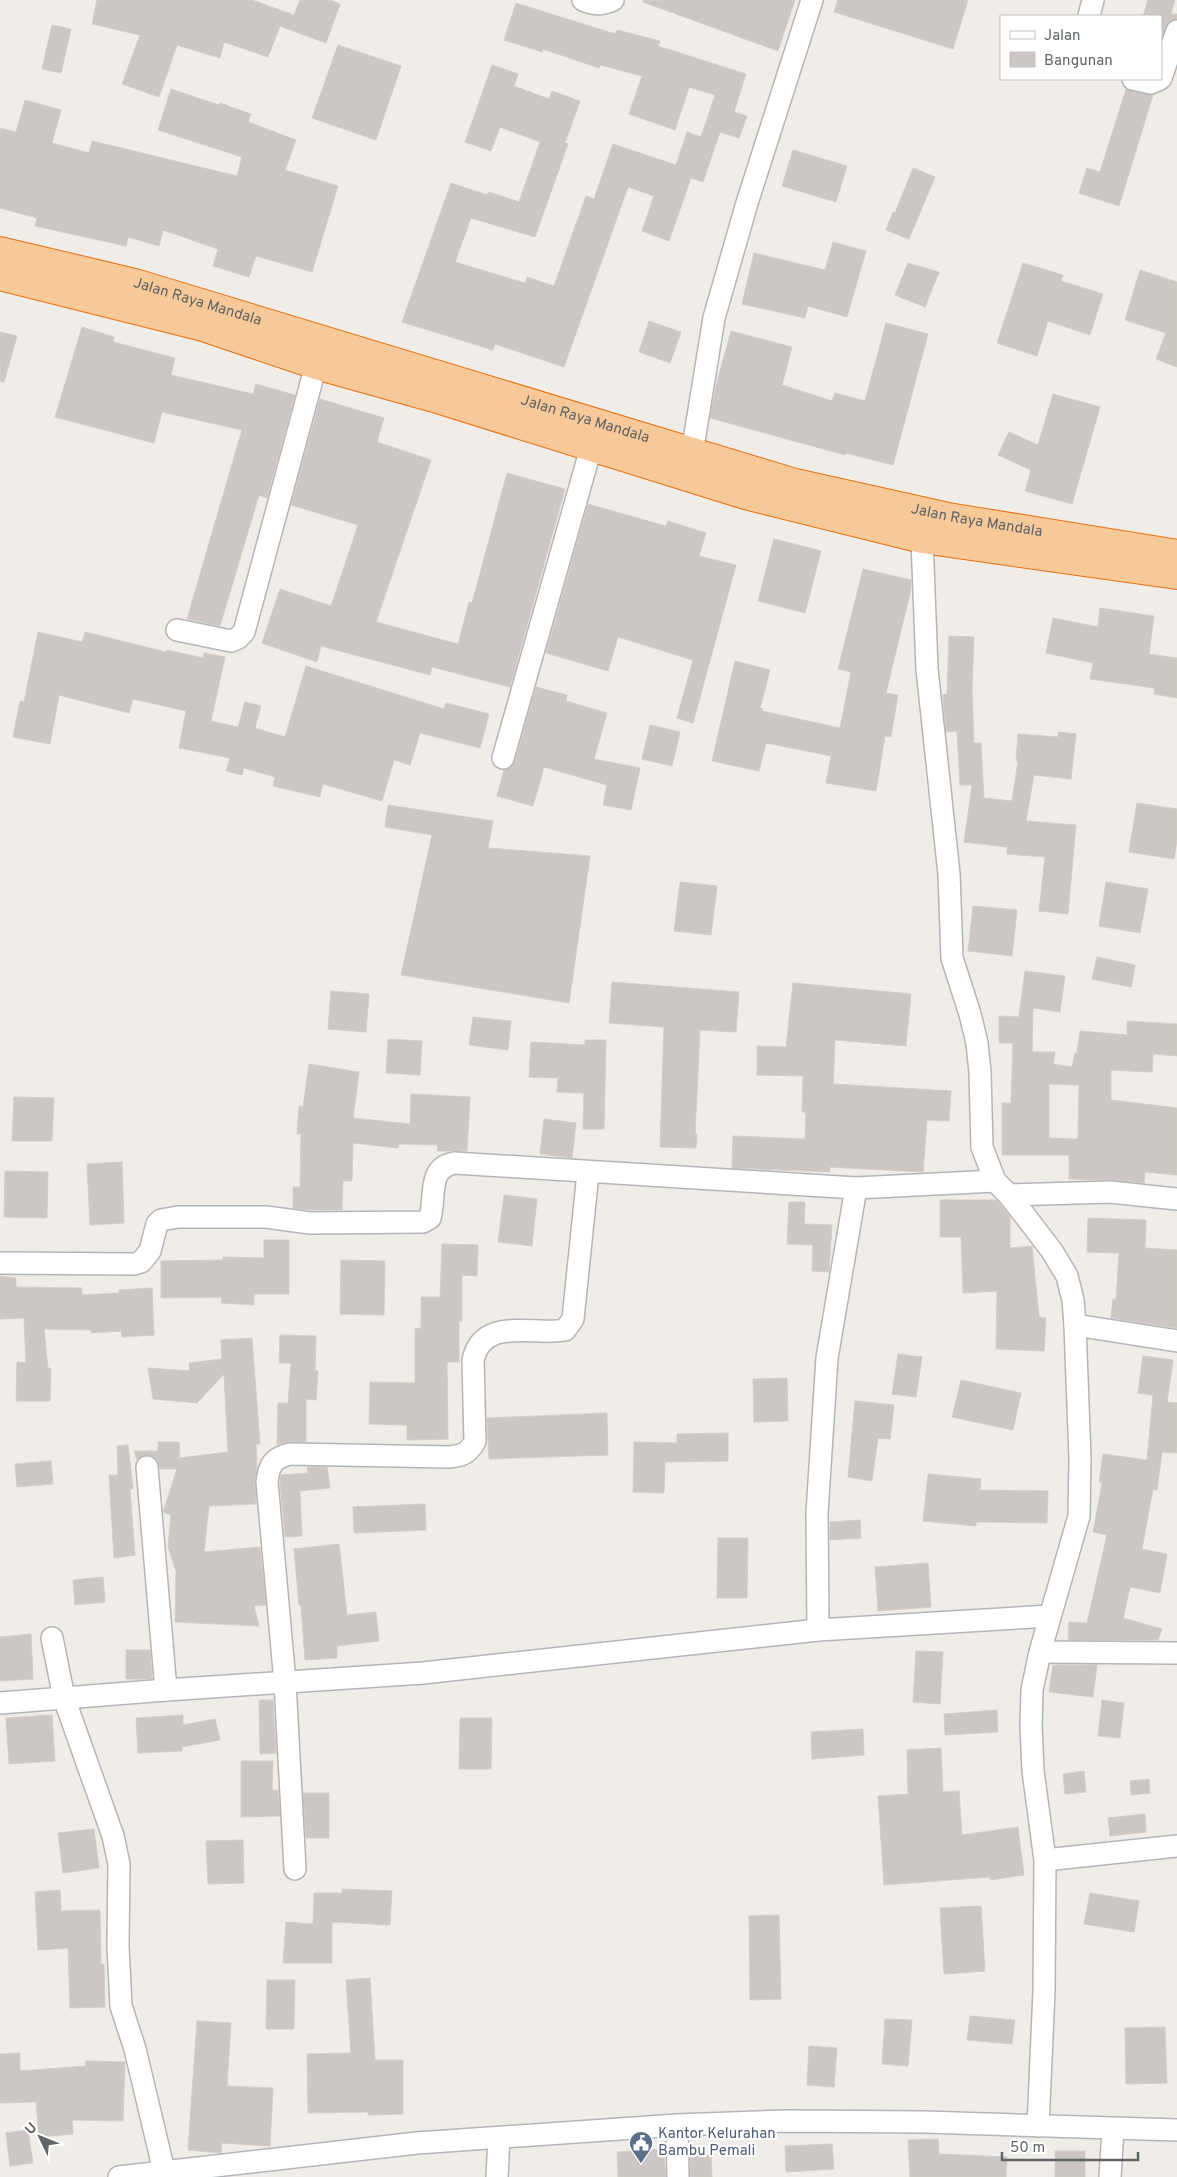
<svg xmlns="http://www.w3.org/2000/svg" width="1177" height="2177" font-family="Overpass,sans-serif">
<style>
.building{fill:#ccc7c4;stroke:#d5cdc6;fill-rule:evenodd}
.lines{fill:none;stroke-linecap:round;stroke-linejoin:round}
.minor-casing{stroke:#b3b6b9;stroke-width:24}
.highway-casing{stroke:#e9710f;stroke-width:30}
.minor{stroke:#fff;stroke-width:21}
.highway{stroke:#f7c898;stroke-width:28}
.labels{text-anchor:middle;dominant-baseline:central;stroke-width:4.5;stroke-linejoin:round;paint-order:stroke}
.street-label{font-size:15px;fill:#5f6467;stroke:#fff}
.service-label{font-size:15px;fill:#4e5e75;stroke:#fff;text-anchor:start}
</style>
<rect width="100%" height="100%" fill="#f0ece8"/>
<g class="building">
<polygon points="97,0 252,0 294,15 300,0 330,0 340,4 326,43 280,26 268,57 224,42 220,58 177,45 159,97 122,84 140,35 92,24"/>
<polygon points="643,0 795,0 778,51 643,2"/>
<polygon points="838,0 968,0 953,49 834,12"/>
<polygon points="1148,0 1175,0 1171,14 1177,14 1177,19 1168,22 1161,40 1161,16 1143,16"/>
<polygon points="516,3 615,34 617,30 660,41 658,46 746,74 734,112 747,116 739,138 720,132 703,182 691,178 669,241 642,231 654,196 628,187 564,367 495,344 493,350 402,322 451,183 487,195 489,192 519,202 540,142 500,127 491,151 465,142 492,65 518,74 514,86 549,99 552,91 580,101 565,143 568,144 535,237 471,218 455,262 525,283 527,277 554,286 586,196 594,199 613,144 676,165 687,132 701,137 715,95 689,87 675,130 629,114 642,76 600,65 599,68 543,49 542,52 504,40"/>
<polygon points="52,25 71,29 61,73 42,69"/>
<polygon points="338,45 401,66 376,140 312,118"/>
<polygon points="171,89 219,105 220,103 251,114 248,122 296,140 285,170 338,186 312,272 256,256 249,277 213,266 218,249 163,230 159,246 128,237 126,246 35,226 37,218 0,208 0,128 16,132 25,100 61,110 52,143 89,153 92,141 237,176 242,157 158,130"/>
<polygon points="1126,89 1153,95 1119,206 1079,193 1087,168 1100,172"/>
<polygon points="793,150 847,166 836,202 782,186"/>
<polygon points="913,168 935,177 909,239 886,230 893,212 895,213"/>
<polygon points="833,242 866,251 847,317 808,306 805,318 742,304 754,253 825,270"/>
<polygon points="908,263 939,272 925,307 895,295"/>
<polygon points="1023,263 1063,275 1061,281 1103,294 1090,335 1048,321 1037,356 997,343"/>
<polygon points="1140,270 1177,282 1177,367 1156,359 1166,333 1125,320"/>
<polygon points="649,321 681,332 670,363 639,352"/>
<polygon points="886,323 928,334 893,465 846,453 845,455 710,418 716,386 731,331 792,347 782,385 832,401 835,393 865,401"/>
<polygon points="82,327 114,337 113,342 175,358 171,375 253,394 256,384 295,395 267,498 259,495 220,626 187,619 242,430 162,412 154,443 55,417"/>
<polygon points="0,332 17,336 4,382 0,381"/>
<polygon points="1053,394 1100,407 1072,504 1025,491 1031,470 998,455 1009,432 1038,445"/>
<polygon points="320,399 384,418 377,442 431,460 376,622 458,644 469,602 472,603 507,473 565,489 510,687 432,667 430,675 321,646 317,662 262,643 280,589 331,606 358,525 291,505"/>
<polygon points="588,504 666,526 668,521 706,533 699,556 736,565 693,723 677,718 693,660 618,637 608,671 546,653"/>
<polygon points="774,539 821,551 805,613 758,601"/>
<polygon points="863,569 911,580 911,589 886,693 898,695 891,737 885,736 876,791 826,783 831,756 766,743 759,771 712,761 735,661 770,670 760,708 763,709 762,711 840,728 851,672 838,669"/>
<polygon points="1100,608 1154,616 1149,654 1177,658 1177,698 1154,694 1155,688 1090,679 1093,663 1046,653 1053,618 1098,627"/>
<polygon points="38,632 82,642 85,632 166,652 167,650 203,658 204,653 225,657 211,721 238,727 245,702 261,706 255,728 285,737 306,666 444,709 446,703 489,714 480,748 420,733 410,765 394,760 382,801 323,784 320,797 273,786 275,777 244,768 242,775 226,771 230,758 179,748 186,711 133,699 129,713 59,695 50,744 13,737 20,701 24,702"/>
<polygon points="949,636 974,637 972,689 974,743 981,743 984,798 1012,801 1018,761 1016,761 1018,734 1058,737 1058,732 1076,734 1071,779 1034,775 1026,821 1076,825 1068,914 1039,911 1045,857 1007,854 1007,847 964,842 972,785 960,785 957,731 946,732 943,695 947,694"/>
<polygon points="536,687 567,695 566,701 607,713 594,759 640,768 631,810 603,805 607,785 544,767 533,806 497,796 504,770 511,767 515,761"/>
<polygon points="650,725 680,732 672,766 642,759"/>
<polygon points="1137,803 1177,809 1177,840 1174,859 1129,852"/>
<polygon points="388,805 493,821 488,848 590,856 569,1003 401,975 432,835 385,827"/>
<polygon points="680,882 717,886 711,935 674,931"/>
<polygon points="1106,882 1148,889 1140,933 1099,926"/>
<polygon points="973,906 1017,910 1012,956 968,951"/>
<polygon points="1097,957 1135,965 1131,987 1092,979"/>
<path d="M1025 971 1065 976 1060 1012 1033 1008 1032 1052H1055L1053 1064 1072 1067 1075 1053H1077L1080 1031 1127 1035V1021L1177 1024V1056L1153 1054 1152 1072 1111 1070V1100L1177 1108V1175L1145 1172 1144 1183 1111 1180 1069 1179V1155H1002V1103H1011L1013 1043H999V1016L1019 1017ZM1049 1084 1079 1085 1078 1139 1049 1138Z"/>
<polygon points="612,982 739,992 736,1032 700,1030 695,1134 697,1134 696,1148 660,1147 664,1027 609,1023"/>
<polygon points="793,983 911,994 906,1046 835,1040 833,1084 951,1091 949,1121 927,1120 923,1172 830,1167 830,1172 732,1168 733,1136 805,1139 806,1112 802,1112 803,1076 757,1075 757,1046 786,1047"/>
<polygon points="331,991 369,994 366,1032 328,1029"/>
<polygon points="473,1017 511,1021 508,1050 469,1045"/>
<polygon points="388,1039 422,1041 420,1075 386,1073"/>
<polygon points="585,1040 606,1040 604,1129 583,1129 584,1093 557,1092 558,1078 529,1077 531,1042 585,1045"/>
<polygon points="309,1064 359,1072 353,1118 410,1124 411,1094 470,1097 467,1151 437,1151 438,1145 399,1144 398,1148 353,1143 352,1181 343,1181 342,1210 311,1210 293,1208 293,1187 300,1187 301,1134 297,1134 299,1106 303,1107"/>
<polygon points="14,1097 54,1098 52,1141 12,1141"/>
<polygon points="544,1119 576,1123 572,1158 540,1154"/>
<polygon points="122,1162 124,1223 90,1225 87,1164"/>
<polygon points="5,1171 48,1172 47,1218 4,1217"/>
<polygon points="504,1195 537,1199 532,1246 498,1242"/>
<polygon points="940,1200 997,1200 1010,1217 1010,1248 1032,1246 1039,1317 1046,1318 1044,1351 996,1349 997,1291 963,1293 961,1237 940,1237"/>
<polygon points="789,1202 805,1202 804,1224 832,1225 829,1272 812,1271 813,1245 787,1244"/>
<polygon points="1088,1218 1146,1220 1145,1248 1177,1250 1177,1328 1111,1318 1113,1299 1116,1299 1119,1253 1087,1252"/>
<polygon points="264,1240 289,1240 289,1294 254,1294 254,1305 221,1303 222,1297 161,1298 161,1261 223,1260 223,1257 264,1258"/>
<polygon points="442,1244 478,1245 477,1276 462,1275 462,1321 459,1321 459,1362 447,1362 448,1439 407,1440 407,1425 369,1424 370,1382 415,1383 415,1329 421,1328 421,1297 440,1297"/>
<polygon points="341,1260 385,1261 384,1315 340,1314"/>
<polygon points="0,1276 16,1278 16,1287 82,1288 82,1295 119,1293 119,1290 152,1288 154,1335 122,1337 121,1331 91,1333 91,1330 44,1329 48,1368 51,1369 50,1401 16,1401 17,1362 26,1363 24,1318 0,1319"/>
<polygon points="280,1335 316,1336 315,1370 318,1371 316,1400 306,1399 306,1442 290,1442 277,1444 278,1403 288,1403 291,1363 279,1363"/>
<polygon points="252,1338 260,1444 256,1444 257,1468 255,1483 256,1504 209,1506 204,1552 260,1547 266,1605 254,1606 259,1626 175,1622 176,1571 168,1547 171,1515 163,1512 177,1469 160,1469 157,1460 153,1456 145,1455 137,1460 134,1451 158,1451 158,1442 179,1442 180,1461 180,1458 228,1452 224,1374 197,1403 153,1399 148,1368 190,1371 189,1363 222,1359 221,1340"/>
<polygon points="898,1354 922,1357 916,1397 892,1394"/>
<polygon points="1143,1356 1173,1360 1167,1402 1177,1403 1177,1453 1162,1452 1157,1490 1153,1489 1142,1549 1167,1554 1160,1593 1130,1587 1123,1618 1162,1629 1158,1640 1068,1640 1069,1622 1087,1623 1107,1535 1093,1532 1102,1483 1099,1482 1103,1454 1147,1460 1153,1395 1138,1393"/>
<polygon points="787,1378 788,1421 754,1422 753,1379"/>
<polygon points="961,1380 1021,1393 1013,1430 952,1417"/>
<polygon points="855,1401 894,1405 890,1439 878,1438 872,1481 848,1477"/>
<polygon points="607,1413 608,1455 489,1459 487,1418"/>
<polygon points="728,1433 728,1461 665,1462 664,1493 633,1492 634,1442 677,1443 677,1434"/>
<polygon points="128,1445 133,1489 130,1489 135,1555 114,1558 109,1475 118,1475 117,1446"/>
<polygon points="51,1461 53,1484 17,1487 15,1464"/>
<polygon points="307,1467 327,1467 330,1488 300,1491 302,1536 285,1537 280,1482 281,1475 308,1473"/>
<polygon points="928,1474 981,1479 980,1490 1048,1491 1047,1523 976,1522 976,1526 923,1521"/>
<polygon points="425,1504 426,1530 354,1533 353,1507"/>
<polygon points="860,1520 861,1538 830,1540 830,1522"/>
<polygon points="718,1538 748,1538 747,1598 717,1598"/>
<polygon points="339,1544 347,1615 376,1612 379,1641 337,1646 337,1658 305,1660 301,1605 299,1605 294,1549"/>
<polygon points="928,1563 931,1607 878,1611 875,1567"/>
<polygon points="103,1577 105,1602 75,1605 73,1580"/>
<polygon points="31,1634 33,1679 0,1681 0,1637"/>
<polygon points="126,1650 150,1650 152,1679 126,1679"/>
<polygon points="916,1651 943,1652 940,1704 913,1702"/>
<polygon points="1053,1665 1097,1665 1093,1697 1049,1692"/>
<polygon points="259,1700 273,1700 276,1753 260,1754"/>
<polygon points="1102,1700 1124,1703 1120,1738 1098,1736"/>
<polygon points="997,1710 998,1732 945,1735 944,1714"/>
<polygon points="52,1715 55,1761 9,1764 6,1718"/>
<polygon points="183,1715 183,1725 215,1719 220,1740 182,1747 182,1751 138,1753 136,1718"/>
<polygon points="460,1718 492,1718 491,1769 459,1769"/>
<polygon points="863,1729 864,1755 812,1759 811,1732"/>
<polygon points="941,1748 943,1792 959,1791 962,1835 1018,1827 1024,1875 990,1880 990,1877 884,1885 878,1796 908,1794 907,1750"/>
<polygon points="241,1761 273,1761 272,1790 278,1790 280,1816 241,1817"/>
<polygon points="1084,1771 1086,1792 1065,1794 1063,1774"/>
<polygon points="1149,1779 1150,1793 1131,1795 1130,1781"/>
<polygon points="303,1793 329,1793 329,1838 306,1838"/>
<polygon points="1145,1814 1146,1832 1110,1836 1108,1818"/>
<polygon points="94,1829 99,1868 63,1873 58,1833"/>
<polygon points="243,1840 244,1883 208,1884 206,1841"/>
<polygon points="342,1889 392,1891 390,1925 332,1922 332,1963 283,1963 286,1922 313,1924 314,1893 342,1893"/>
<polygon points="60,1890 61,1911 100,1910 101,1964 104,1964 105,2007 70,2008 68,1948 38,1950 35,1892"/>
<polygon points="1090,1893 1139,1901 1134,1932 1084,1924"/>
<polygon points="981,1906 985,1971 944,1974 940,1908"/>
<polygon points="779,1915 781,1999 750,2000 749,1916"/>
<polygon points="370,1978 375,2060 403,2060 403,2114 368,2115 368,2112 308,2113 307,2054 351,2053 346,1980"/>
<polygon points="267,1980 295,1980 294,2029 266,2029"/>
<polygon points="970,2016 1015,2020 1012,2044 967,2040"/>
<polygon points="885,2019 912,2020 908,2066 882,2064"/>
<polygon points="197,2021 231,2023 227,2086 273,2088 270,2146 222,2143 221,2153 188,2150"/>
<polygon points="1165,2027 1167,2083 1126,2084 1125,2028"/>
<polygon points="809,2046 837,2048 834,2087 807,2085"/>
<polygon points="20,2053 20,2071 86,2066 86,2061 125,2062 123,2121 72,2120 73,2134 39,2137 36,2102 0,2103 0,2054"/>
<polygon points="28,2130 33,2163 10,2166 6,2133"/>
<polygon points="938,2139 939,2154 1007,2157 1006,2177 910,2177 908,2140"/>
<polygon points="832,2144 834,2169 786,2172 785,2146"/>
<polygon points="663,2149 666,2177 618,2177 617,2152"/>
<rect x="1055" y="2151" width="30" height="26"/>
<polygon points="711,2155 712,2177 690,2177 690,2156"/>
</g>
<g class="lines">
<g class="minor-casing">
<g id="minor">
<path d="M583 0C594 5 602 5 613 0"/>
<polyline points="1089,16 1093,0"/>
<polyline points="1161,78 1177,31"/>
<polyline points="1133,79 1151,83 1160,79"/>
<polyline points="692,453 714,318 747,203 812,0"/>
<polyline points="922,539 927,669 949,874 952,958 970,1014 977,1043 980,1072 982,1147 995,1181 1009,1195 1052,1251 1067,1276 1073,1300 1075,1325 1080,1458 1079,1516 1040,1652 1032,1690 1031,1726 1033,1771 1045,1860 1044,1991 1038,2126"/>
<polyline points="177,630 231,641 238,638 244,632 316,365"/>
<polyline points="503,758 591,448"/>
<polyline points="1009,1195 1110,1192 1177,1199"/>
<path d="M0 1263 134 1264 141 1262 150 1251 157 1224 161 1220 178 1217H266L310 1223 423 1222 430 1218C436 1196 427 1167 455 1163L856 1188 995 1181"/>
<polyline points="1075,1325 1177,1341"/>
<polyline points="147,1467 166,1690"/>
<polyline points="818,1630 817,1513 827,1358 856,1188"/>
<polyline points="52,1638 64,1698 113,1836 119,1864 118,1947 121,2006 135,2049 164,2171"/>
<polyline points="1040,1652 1177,1653"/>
<polyline points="0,1703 166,1690 423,1673 818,1630 1050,1616"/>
<polyline points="1045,1860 1177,1846"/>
<path d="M295 1869 285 1682 267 1482C269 1465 273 1458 290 1454L449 1457C462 1456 469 1453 475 1441L473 1360C483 1316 532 1336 565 1330L573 1319 588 1173"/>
<polyline points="677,2125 678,2177"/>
<polyline points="119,2177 417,2143 677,2125 786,2121 925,2122 1177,2130"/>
<polyline points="497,2177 499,2138"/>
<polyline points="1110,2177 1113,2129"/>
</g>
</g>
<g class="highway-casing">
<g id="highway">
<path id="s1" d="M0 251 135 283 795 483 948 517 1177 554"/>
<polyline points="0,276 203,327 316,365 434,398 745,495 922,539 1177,575"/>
</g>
</g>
<use href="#minor" class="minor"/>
<use href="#highway" class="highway"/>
</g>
<defs>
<g id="civic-pin" transform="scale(1.25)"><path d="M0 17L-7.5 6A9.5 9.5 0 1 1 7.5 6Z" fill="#5c6f8a" stroke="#fff"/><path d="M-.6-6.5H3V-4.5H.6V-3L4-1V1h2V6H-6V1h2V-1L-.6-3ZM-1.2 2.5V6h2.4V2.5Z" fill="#fff"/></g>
</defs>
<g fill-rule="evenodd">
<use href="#civic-pin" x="641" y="2143"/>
</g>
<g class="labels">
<g class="street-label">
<text stroke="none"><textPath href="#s1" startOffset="204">Jalan Raya Mandala</textPath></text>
<text stroke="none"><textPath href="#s1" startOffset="609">Jalan Raya Mandala</textPath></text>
<text stroke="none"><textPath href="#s1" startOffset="1014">Jalan Raya Mandala</textPath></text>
</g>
<g class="service-label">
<text x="658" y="2134">Kantor Kelurahan<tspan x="658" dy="17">Bambu Pemali</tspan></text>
</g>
</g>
<rect x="1000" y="15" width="162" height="65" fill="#ffffff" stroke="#bfc1c2"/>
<rect x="1010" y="31" width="25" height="8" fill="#ffffff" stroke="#bfc1c2"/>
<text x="1044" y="40" font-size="15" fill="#5f6467">Jalan</text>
<rect x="1010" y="52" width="25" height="15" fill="#ccc7c4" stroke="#bfc1c2"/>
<text x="1044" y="65" font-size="15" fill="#5f6467">Bangunan</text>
<g transform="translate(40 2137) rotate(313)" stroke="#ffffff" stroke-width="4" paint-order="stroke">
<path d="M0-4L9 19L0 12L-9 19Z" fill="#5f6467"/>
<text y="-8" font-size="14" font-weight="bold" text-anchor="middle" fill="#5f6467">U</text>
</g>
<path d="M1002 2152v8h136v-8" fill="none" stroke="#5f6467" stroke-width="2.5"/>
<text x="1010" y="2152" font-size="15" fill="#5f6467" stroke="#ffffff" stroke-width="4" paint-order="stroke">50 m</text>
</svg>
